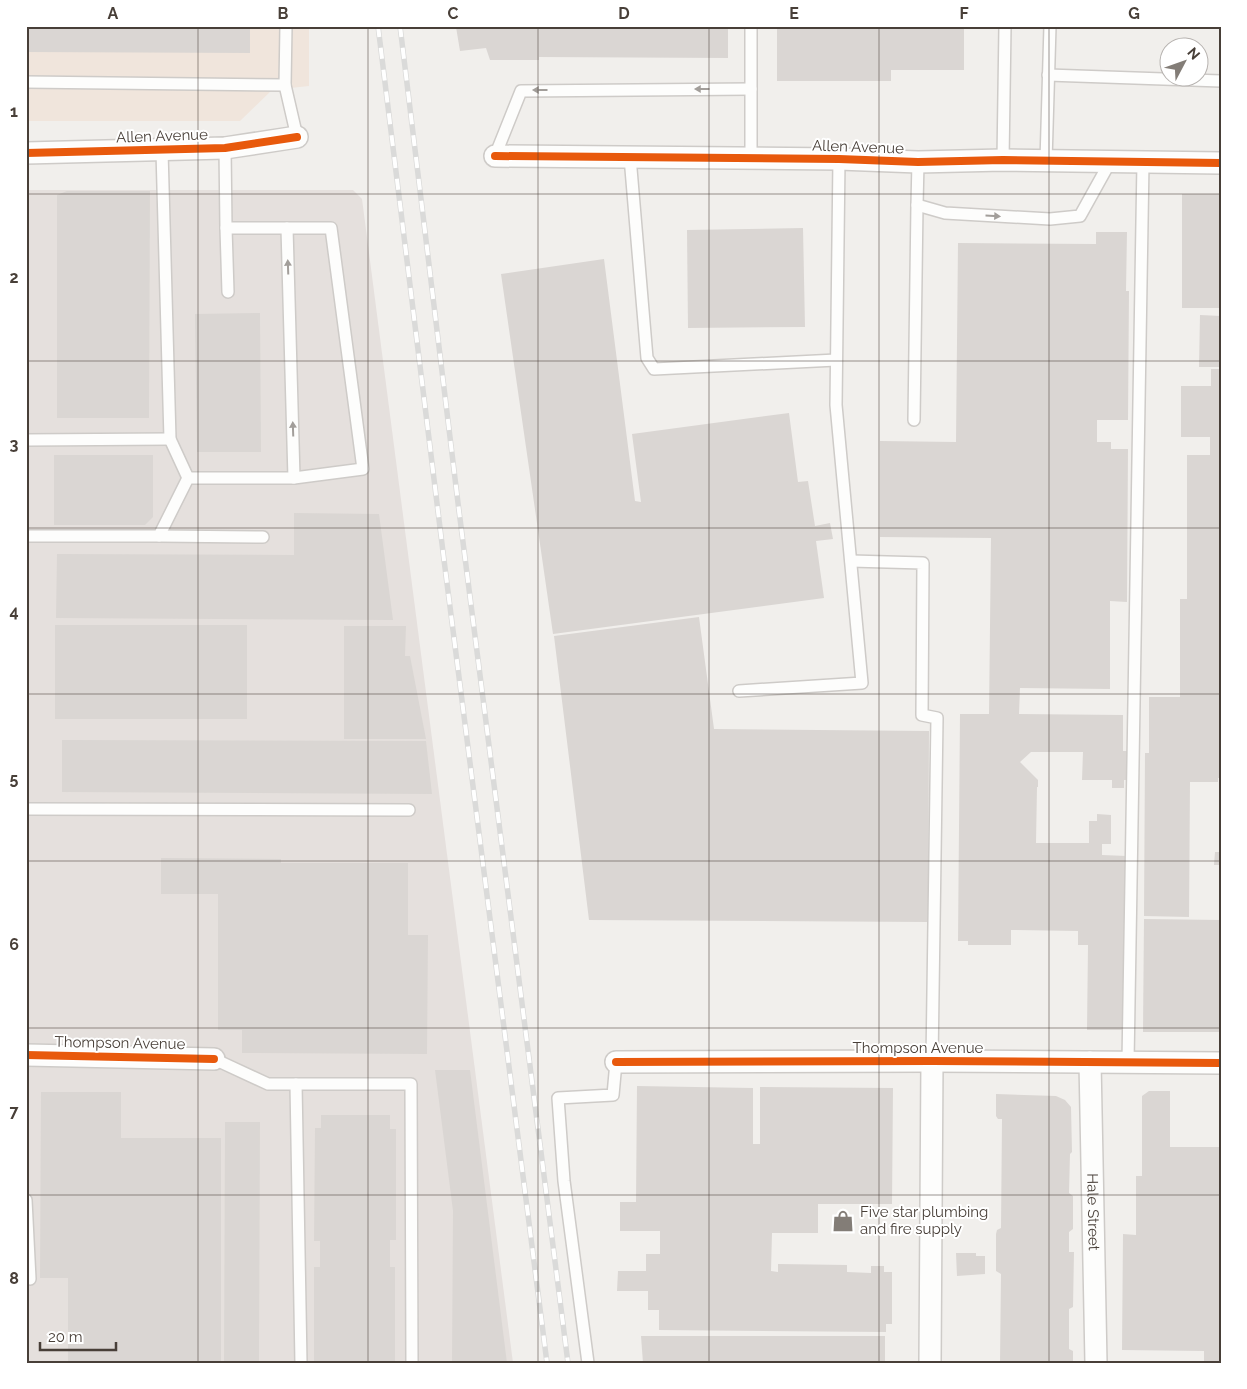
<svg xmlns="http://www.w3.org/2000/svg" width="1247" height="1389" font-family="Raleway,sans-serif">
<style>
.commercial{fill:#f0e5dc}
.industrial{fill:#e5e0dd}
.building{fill:#dad6d3}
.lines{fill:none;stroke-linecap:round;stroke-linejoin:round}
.lane-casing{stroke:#cecbc8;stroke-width:14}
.street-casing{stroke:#cecbc8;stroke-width:24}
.lane{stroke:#fdfdfc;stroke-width:11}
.street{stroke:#fdfdfc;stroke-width:21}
.rail-casing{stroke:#dadad9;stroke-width:5.5}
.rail{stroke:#fff;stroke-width:4;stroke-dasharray:11;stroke-linecap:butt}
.cycleway-casing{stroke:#fff;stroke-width:11}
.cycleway{stroke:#e8590c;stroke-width:8}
.oneway{fill:#a29e9a}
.grid{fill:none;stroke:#483f38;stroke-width:1;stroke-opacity:0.55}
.labels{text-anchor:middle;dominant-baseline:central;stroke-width:4;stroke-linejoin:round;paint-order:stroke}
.street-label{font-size:15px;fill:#483f38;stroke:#fff}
.poi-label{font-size:15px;fill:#483f38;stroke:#fff;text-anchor:start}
.neatline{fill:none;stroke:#483f38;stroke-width:2}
.grid-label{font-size:16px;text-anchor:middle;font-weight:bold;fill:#483f38}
</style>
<rect width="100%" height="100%" fill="#f1efec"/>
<polygon class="commercial" points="26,26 309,26 309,86 272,90 240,121 26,121"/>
<polygon class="industrial" points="26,190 353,190 362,199 513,1363 26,1363"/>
<g class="building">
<polygon points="26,26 250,26 250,53 26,52"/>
<polygon points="459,26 728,26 728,58 539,57 539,60 490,60 486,48 460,51 456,27"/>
<polygon points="777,26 964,26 964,70 891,70 891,81 777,81"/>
<polygon points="67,191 150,191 149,418 57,418 57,195"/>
<rect x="1182" y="194" width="39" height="114"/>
<polygon points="803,228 805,327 688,328 687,230"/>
<polygon points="1096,232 1127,232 1126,291 1129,291 1128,420 1097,420 1097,442 1111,442 1111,449 1128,449 1127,602 1110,601 1110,689 1020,688 1019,714 1123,715 1123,751 1127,751 1126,780 1124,780 1124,788 1112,788 1112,780 1082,780 1083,752 1031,752 1020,762 1038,780 1038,787 1037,787 1036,843 1089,843 1089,821 1097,821 1097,814 1111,815 1111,844 1102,844 1102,855 1127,856 1124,1030 1087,1030 1088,945 1078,945 1078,931 1011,930 1011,945 968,945 968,941 958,941 960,714 989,714 991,538 880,537 880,441 956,442 958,243 1096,244"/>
<polygon points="604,259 635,501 641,502 632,434 789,413 798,482 808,481 815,526 830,523 833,539 816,541 824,598 553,634 501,274"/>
<polygon points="260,313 261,452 197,452 195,314"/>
<polygon points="1200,315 1221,316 1221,367 1199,367"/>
<polygon points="1211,369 1221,369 1221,778 1218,778 1218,782 1190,782 1189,917 1144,916 1145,753 1149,753 1149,697 1180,697 1180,599 1187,599 1187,455 1210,455 1210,437 1181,437 1181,386 1211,386"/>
<polygon points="54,455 153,455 153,517 145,525 54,525"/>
<polygon points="294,513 379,514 393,620 56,618 57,554 294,555"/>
<polygon points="699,617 714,729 929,731 928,922 589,920 554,636"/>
<rect x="55" y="625" width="192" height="94"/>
<polygon points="344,626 406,626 405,656 410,656 426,739 344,739"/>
<polygon points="62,740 426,741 432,794 62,792"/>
<polygon points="1215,852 1221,852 1221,865 1214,865"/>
<polygon points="161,858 281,859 281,863 408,863 408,935 428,935 427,1054 242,1053 242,1030 218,1030 218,894 161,894"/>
<polygon points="1144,919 1221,920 1221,1032 1143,1032"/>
<polygon points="435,1070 470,1070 507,1363 452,1363 453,1211"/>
<polygon points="637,1086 753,1088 753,1144 760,1144 760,1087 893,1088 892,1204 818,1204 818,1233 772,1233 771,1271 778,1272 778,1264 847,1265 847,1272 871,1273 871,1266 884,1266 884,1272 892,1272 892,1324 886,1324 886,1332 659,1330 659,1310 648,1310 648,1291 617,1291 618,1271 646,1271 646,1254 660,1254 660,1231 620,1231 620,1202 636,1202"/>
<polygon points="1149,1091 1170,1091 1170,1147 1221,1147 1221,1363 1204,1363 1204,1351 1122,1350 1123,1234 1136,1235 1136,1176 1142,1176 1142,1096"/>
<polygon points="41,1092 121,1092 121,1138 221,1138 221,1363 68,1363 68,1278 40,1278"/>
<polygon points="996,1094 1056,1096 1065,1100 1071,1107 1072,1152 1070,1154 1069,1193 1073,1196 1073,1229 1069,1232 1069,1252 1074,1252 1073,1307 1069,1309 1069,1349 1073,1351 1073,1363 1000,1363 1001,1274 996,1271 996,1234 997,1230 1001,1228 1002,1119 998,1119 996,1116"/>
<polygon points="321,1115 390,1115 390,1129 396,1129 396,1240 390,1240 390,1267 395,1267 395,1363 314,1363 314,1267 320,1267 320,1241 314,1241 315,1128 321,1128"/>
<polygon points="225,1122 260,1122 259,1363 224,1363"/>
<polygon points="956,1253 976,1253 976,1256 985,1256 985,1274 957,1276"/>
<polygon points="641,1336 885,1336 885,1363 643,1363"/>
</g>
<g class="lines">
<g class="lane-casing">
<g id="lane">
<polyline points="286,26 285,85 297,137"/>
<polyline points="1048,75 1221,81"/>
<polyline points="26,82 285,85"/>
<polyline points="225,148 226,228"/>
<polyline points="162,151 170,439 188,478"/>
<polyline points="495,156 521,91 751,89"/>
<polyline points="630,157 647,358 654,369 836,360"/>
<polyline points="751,158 751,26"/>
<polyline points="1003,160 1005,26"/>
<polyline points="1046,161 1050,26"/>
<polyline points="918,162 917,205 945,213 1050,219 1080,216 1110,162"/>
<polyline points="287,228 294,478"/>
<polyline points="914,420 917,205"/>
<polyline points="26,440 170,439"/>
<polyline points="26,536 159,536 188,478 294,478 363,469 331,228 226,228 228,292"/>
<polyline points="159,536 263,537"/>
<polyline points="851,561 923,563 922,715 937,718 932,1061"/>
<polyline points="739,691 862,683 836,405 839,159"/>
<polyline points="26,809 409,810"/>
<polyline points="214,1059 268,1084 411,1084 412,1363"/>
<polyline points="1128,1062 1143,162"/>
<polyline points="296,1084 301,1363"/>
<polyline points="26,1200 30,1279"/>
<polyline points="588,1363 564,1181 558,1098 613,1095 616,1062"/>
</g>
</g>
<g class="street-casing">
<g id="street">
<polyline points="26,153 225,148 297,137"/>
<polyline points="495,156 839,159 918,162 1003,160 1221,163"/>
<polyline points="26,1055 214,1059"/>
<polyline points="616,1062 932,1061 1221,1063"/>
<path id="s1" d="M1090 1062 1096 1363"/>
<polyline points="930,1363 932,1061"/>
</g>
</g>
<use href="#lane" class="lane"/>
<use href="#street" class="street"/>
<g class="rail-casing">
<g id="rail">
<polyline points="378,26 444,560 547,1363"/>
<polyline points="400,26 458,503 568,1363"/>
</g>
</g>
<use href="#rail" class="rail"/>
<g class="cycleway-casing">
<g id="cycleway">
<polyline points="26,153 225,148 297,137"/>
<polyline points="495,156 839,159 918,162 1003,160 1221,163"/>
<polyline points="26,1055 214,1059"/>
<polyline points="616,1062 932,1061 1221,1063"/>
</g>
</g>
<use href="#cycleway" class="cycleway"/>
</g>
<defs><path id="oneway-solid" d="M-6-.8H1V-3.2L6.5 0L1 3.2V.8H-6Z" transform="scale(1.25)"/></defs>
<g class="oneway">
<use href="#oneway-solid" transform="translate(702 89) rotate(180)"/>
<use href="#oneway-solid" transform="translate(540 90) rotate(180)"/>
<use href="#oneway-solid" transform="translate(993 216) rotate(3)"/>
<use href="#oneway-solid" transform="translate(288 267) rotate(-92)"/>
<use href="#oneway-solid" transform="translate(293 429) rotate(-92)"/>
</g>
<path class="grid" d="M198 26V1363M368 26V1363M538 26V1363M709 26V1363M879 26V1363M1049 26V1363M26 194H1221M26 361H1221M26 528H1221M26 694H1221M26 861H1221M26 1028H1221M26 1195H1221"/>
<defs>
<g id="shop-bare" transform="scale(1.725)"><path d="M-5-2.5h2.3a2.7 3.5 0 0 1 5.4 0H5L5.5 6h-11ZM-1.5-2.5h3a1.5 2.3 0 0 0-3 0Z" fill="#837d77" stroke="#fff" stroke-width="2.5" paint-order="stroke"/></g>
</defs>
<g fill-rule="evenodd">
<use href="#shop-bare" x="843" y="1221"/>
</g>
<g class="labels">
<g class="street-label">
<text transform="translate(162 136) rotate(-2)">Allen Avenue</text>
<text transform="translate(858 147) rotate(2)">Allen Avenue</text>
<text transform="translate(120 1043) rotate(1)">Thompson Avenue</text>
<text x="918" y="1048">Thompson Avenue</text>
<text stroke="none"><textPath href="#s1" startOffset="150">Hale Street</textPath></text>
</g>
<g class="poi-label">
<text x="860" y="1212">Five star plumbing<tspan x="860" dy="17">and fire supply</tspan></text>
</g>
</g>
<rect width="1247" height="1389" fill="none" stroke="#ffffff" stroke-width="55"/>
<g transform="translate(1184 62) rotate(49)"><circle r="24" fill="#ffffff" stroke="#b6b2af"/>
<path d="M0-4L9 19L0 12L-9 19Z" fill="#837d77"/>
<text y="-8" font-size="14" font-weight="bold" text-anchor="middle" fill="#483f38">N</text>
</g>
<path d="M40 1342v8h76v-8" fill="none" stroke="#483f38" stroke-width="2.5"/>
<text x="48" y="1342" font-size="15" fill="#483f38" stroke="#ffffff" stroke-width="4" paint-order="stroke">20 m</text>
<rect x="28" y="28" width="1192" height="1334" class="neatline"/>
<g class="grid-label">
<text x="113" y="19">A</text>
<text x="283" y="19">B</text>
<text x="453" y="19">C</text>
<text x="624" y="19">D</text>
<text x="794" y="19">E</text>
<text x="964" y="19">F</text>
<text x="1134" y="19">G</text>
<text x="14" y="117">1</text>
<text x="14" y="283">2</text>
<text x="14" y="450">3</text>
<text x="14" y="617">4</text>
<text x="14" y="784">5</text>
<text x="14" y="950">6</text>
<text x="14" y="1117">7</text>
<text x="14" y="1284">8</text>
</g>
</svg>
